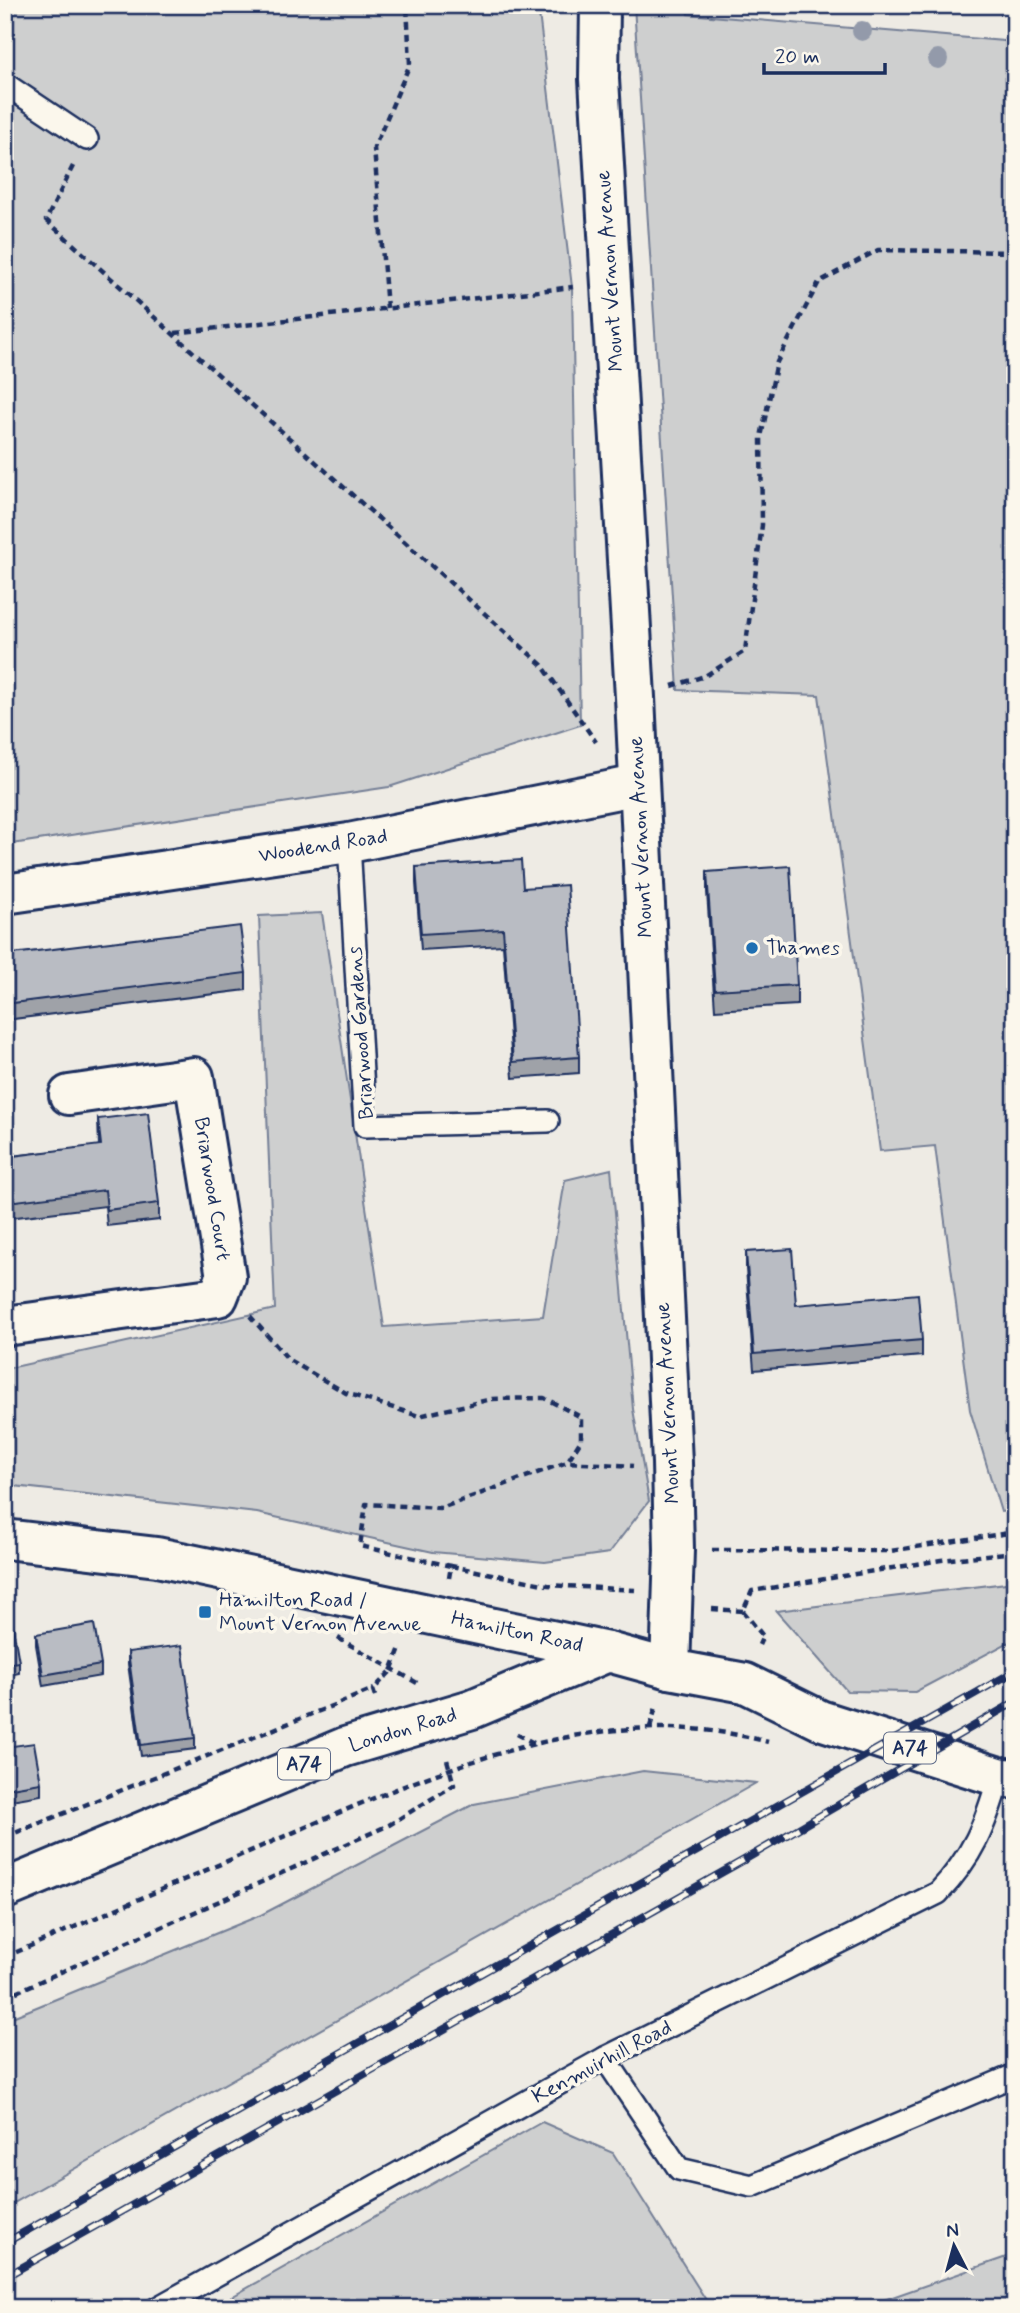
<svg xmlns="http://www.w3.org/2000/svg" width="1020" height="2313" font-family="Mynerve,sans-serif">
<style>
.green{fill:#cecfcf;stroke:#747f96;stroke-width:2}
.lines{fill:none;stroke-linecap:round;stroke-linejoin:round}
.lane-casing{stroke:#1b2f5e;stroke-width:26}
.street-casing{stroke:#1b2f5e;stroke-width:44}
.secondary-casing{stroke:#1b2f5e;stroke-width:44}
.primary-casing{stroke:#1b2f5e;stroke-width:44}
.path{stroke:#1b2f5e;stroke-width:4.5;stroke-dasharray:7 5;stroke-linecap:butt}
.lane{stroke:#fbf7ec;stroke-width:21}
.street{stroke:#fbf7ec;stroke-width:38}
.secondary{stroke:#fbf7ec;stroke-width:38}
.primary{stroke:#fbf7ec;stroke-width:38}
.rail-casing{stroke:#1b2f5e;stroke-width:8}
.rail{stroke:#fbf7ec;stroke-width:5;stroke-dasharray:16;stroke-linecap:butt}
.tree{fill:#939aaa}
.wall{fill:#9fa2a8;stroke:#1b2f5e;stroke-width:2}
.building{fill:#b9bcc3;stroke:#1b2f5e;stroke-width:2}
.poi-dot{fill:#1f6fb2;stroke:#fbf7ec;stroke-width:2.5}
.labels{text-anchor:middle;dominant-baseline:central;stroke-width:7;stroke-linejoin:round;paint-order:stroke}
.shield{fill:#fbf7ec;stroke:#5e6b89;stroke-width:2}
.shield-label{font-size:19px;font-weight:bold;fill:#1b2f5e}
.street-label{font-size:21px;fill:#1b2f5e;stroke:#fbf7ec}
.poi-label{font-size:21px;fill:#1b2f5e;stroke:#fbf7ec;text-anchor:start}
</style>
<rect width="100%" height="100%" fill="#eeebe4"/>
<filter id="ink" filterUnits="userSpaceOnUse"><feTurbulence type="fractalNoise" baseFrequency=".0143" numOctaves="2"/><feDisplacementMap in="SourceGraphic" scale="14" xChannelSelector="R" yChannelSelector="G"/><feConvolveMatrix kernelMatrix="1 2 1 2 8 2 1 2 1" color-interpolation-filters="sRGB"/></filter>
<g filter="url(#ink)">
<g class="green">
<polygon points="5,5 538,5 572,287 580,725 389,787 5,845"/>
<polygon points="634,5 687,5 688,14 1015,42 1015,1510 1001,1512 970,1410 935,1146 880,1151 819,695 678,690"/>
<polygon points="322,913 384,1327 543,1316 565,1180 611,1169 633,1409 649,1501 609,1553 545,1562 433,1552 257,1513 5,1485 5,1369 275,1309 259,916"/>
<polygon points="1015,1582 1015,1639 915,1692 847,1691 776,1611"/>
<polygon points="643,1771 756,1783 5,2208 5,2020 261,1915 474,1804"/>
<polygon points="542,2122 613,2153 711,2308 212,2308"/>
<polygon points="1015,2254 1015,2308 861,2308"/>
</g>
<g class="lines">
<g class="lane-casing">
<g id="lane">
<polyline points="5,84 87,139"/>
<polyline points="349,843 365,1126 548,1121"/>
<polyline points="605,2058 679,2169 752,2186 1015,2075"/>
<path d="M157 2308 605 2058 938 1893C973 1856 985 1826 999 1777"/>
</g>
</g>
<g class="street-casing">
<g id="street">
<polyline points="5,894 349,843 638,785"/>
<polyline points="5,1326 218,1297 226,1277 194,1077 69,1095"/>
</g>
</g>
<g class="secondary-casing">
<g id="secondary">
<polyline points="600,5 599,79 635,697 672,1463 674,1550 670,1669"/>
<polyline points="5,1539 157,1557 608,1652"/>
</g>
</g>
<g class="primary-casing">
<polyline id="primary" points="5,1889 345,1747 472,1709 608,1652 670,1669 745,1683 820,1720 999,1777 1015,1779"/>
</g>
<g class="path">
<polyline points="73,166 46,220 542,665 596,742"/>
<polyline points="387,308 374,148 410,64 407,5"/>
<polyline points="175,333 573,287"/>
<polyline points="672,686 705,676 745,651 762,525 761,437 777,362 819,282 878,250 1015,252"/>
<polyline points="250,1316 289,1360 346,1393 419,1416 492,1399 544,1398 581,1417 581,1440 567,1462"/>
<polyline points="712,1550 890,1551 1015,1532"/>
<polyline points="451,1566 360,1546 366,1504 441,1508 567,1462 633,1466"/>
<polyline points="449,1578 451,1566 548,1585 635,1590"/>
<polyline points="712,1609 743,1611 752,1591 941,1560 1015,1552"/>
<polyline points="743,1611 763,1636 759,1645"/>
<polyline points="338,1638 419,1684"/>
<polyline points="375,1696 373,1690 391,1671 400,1648"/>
<polyline points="650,1727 656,1707"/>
<polyline points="517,1734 534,1743"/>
<polyline points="5,1837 374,1689"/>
<path d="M5 1957C93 1919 181 1881 269 1843 424 1776 596 1695 768 1742"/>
<polyline points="5,1997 389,1825 454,1785 446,1756"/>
</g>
<use href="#lane" class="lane"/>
<use href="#street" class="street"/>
<use href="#secondary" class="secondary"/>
<use href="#primary" class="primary"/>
<g class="rail-casing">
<g id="rail">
<polyline points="5,2243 1015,1671"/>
<polyline points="5,2277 744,1860 1015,1702"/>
</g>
</g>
<use href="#rail" class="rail"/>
</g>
<g class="tree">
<circle cx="862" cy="31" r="10"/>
<circle cx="938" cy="59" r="10"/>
</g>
<g class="wall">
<polygon points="993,5 1015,5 1015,7"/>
<polygon points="416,867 523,888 579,1057 579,1073 513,1078 503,945 421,950 416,883"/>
<polygon points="707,872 797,985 797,1005 715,1010 707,892"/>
<polygon points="5,955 246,973 246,990 5,1020"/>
<polygon points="98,1119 159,1203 159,1220 107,1226 105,1206 9,1218 10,1237 5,1238 5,1157 99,1146"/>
<polygon points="746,1252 796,1305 922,1340 922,1356 754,1370 746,1269"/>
<polygon points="5,1623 19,1662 19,1673 5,1676"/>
<polygon points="36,1634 101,1665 101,1676 43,1686 36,1645"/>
<polygon points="128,1652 195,1738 195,1749 141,1756 128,1664"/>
<polygon points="5,1747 41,1783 41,1795 5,1801"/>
</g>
<g class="building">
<polygon points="521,860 523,888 567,885 579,1057 513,1062 503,929 421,934 416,867"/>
<polygon points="790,866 797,985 715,990 707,872"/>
<polygon points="240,926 246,973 5,1004 5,955"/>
<polygon points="148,1113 159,1203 107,1210 105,1190 7,1202 10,1221 5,1222 5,1157 101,1145 98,1119"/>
<polygon points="792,1249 796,1305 918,1294 922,1340 754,1354 746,1252"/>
<polygon points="12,1621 19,1662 5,1664 5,1623"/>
<polygon points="94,1624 101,1665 43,1675 36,1634"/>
<polygon points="182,1645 195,1738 141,1745 128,1652"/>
<polygon points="34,1743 41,1783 5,1789 5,1747"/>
</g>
</g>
<g class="poi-dot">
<circle cx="752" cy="948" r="7"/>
<rect x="198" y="1605" width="14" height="14" rx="3.5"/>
</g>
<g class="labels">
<g class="shield">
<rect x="884" y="1732.5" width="52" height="31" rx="5"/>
<rect x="278" y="1748.5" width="52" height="31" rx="5"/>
</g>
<g class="shield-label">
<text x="910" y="1748">A74</text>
<text x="304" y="1764">A74</text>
</g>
<g class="street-label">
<text transform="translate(610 271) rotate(-94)">Mount Vernon Avenue</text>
<text transform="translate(641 837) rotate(-93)">Mount Vernon Avenue</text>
<text transform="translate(323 846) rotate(-9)">Woodend Road</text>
<text transform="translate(361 1033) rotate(-94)">Briarwood Gardens</text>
<text transform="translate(212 1189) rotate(81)">Briarwood Court</text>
<text transform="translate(668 1403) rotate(-93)">Mount Vernon Avenue</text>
<text transform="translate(517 1632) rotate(12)">Hamilton Road</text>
<text transform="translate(403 1730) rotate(-17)">London Road</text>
<text transform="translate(602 2062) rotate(-28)">Kenmuirhill Road</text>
</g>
<g class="poi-label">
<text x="766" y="948">Thames</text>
<text x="219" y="1600">Hamilton Road /<tspan x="219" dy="24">Mount Vernon Avenue</tspan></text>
</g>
</g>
<rect width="1020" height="2313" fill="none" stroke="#fbf7ec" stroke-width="28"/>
<rect x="14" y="14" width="992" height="2285" fill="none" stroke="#1b2f5e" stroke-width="2.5" filter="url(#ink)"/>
<g transform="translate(954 2246) rotate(354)" stroke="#fbf7ec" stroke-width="5" paint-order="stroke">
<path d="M0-5L12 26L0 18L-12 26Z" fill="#1b2f5e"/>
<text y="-10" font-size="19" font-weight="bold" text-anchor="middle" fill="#1b2f5e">N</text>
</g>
<path d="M764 63v10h121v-10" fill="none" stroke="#1b2f5e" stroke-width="3.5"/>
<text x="775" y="63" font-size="21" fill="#1b2f5e" stroke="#fbf7ec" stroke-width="5" paint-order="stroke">20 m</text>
</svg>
